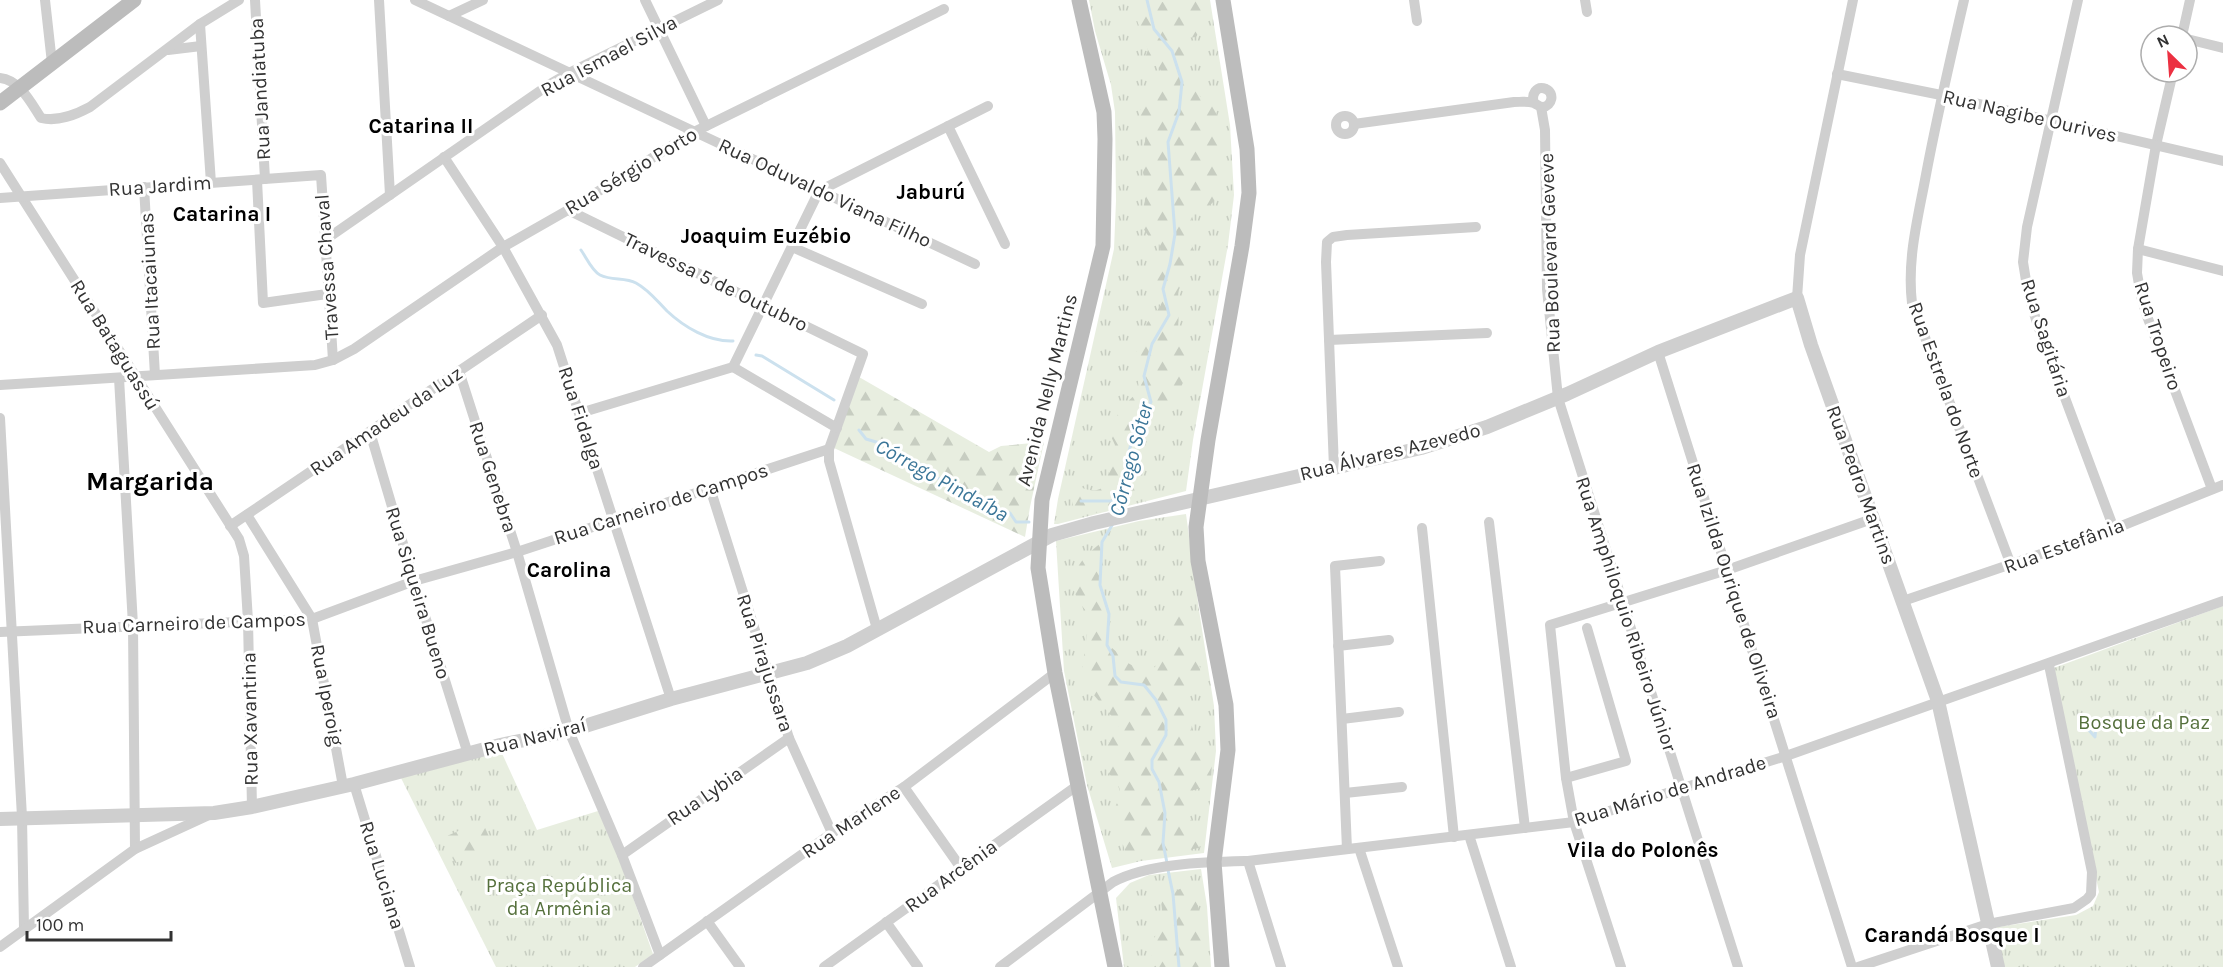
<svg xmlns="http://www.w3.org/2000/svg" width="2223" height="967" font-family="Karla,sans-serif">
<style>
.grass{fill:url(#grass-tufts)}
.forest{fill:url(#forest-firs)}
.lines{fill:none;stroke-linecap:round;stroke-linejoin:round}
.stream{stroke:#cce1ee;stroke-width:3}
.minor{stroke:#cfcfcf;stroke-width:10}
.tertiary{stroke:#cfcfcf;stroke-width:14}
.secondary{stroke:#bcbcbc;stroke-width:15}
.labels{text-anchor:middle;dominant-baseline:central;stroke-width:6;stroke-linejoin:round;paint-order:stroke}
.street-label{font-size:20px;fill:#323232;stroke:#fff}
.park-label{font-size:20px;fill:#55703c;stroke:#fff}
.neighbourhood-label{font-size:21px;font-weight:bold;fill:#000;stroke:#fff}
.water-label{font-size:21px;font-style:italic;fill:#3b7698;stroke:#fff}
.district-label{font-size:26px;font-weight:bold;fill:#000;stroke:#fff}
</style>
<defs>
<pattern id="grass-tufts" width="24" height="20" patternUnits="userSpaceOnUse" patternTransform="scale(1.5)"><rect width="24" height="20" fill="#e8eee0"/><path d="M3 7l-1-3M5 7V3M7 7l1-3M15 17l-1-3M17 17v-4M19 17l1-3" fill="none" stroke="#c7cdc1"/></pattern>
<pattern id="forest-firs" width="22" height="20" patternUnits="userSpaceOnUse" patternTransform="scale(1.5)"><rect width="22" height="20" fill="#e8eee0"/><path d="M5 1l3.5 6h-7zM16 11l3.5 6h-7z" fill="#c7cdc1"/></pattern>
</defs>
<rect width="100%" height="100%" fill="#fff"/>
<g class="grass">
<polygon points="1089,0 1210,0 1230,125 1234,195 1228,245 1193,440 1186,491 1058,524 1054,524 1058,499 1114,249 1116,201 1115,112 1111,85 1095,31"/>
<polygon points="1186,514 1199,610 1214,706 1216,751 1204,853 1141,861 1112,868 1087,785 1064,671 1056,541 1139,521"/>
<polygon points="2223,606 2223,967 1999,967 1991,928 2076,915 2093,906 2099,892 2051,669"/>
<polygon points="500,749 537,830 598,811 618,855 653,954 635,967 496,967 400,776"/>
<polygon points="1201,869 1207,906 1211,967 1124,967 1116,898 1130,883 1149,875"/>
</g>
<g class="forest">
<path d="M1167 0H1205C1207 13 1203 27 1196 37L1179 39 1177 44C1189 55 1187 58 1190 73 1192 82 1197 82 1199 95L1203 99 1213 101C1220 119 1225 184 1214 201 1209 208 1201 209 1193 211L1191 222 1193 233 1189 241 1195 252 1192 272C1165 296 1186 310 1175 333 1181 347 1192 363 1185 378 1182 387 1175 394 1171 403L1161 405 1140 438 1138 450 1141 461 1137 475 1143 492C1134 512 1099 511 1080 515L1073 510 1072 492 1080 487C1091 491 1096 493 1106 485L1115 445 1109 432C1114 419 1127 398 1139 393L1136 352 1147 323 1161 305 1160 296 1151 285C1154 261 1166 262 1157 235L1149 237 1143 228 1145 199 1148 190 1143 173 1146 126 1140 119 1139 112 1164 77 1160 69 1145 58 1148 50 1135 15C1142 0 1152 2 1166 2Z"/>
<polygon points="859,377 989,452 1001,446 1044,442 1030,507 1025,537 834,448"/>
<path d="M1102 542 1100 585 1109 614 1107 644C1129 660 1124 669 1154 668 1163 658 1164 647 1169 635 1167 625 1166 618 1172 609L1181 607C1191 619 1191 628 1186 643 1189 652 1196 656 1199 664 1204 677 1193 689 1187 699L1193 706 1191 737 1199 740 1202 754 1212 762 1211 780 1201 788 1187 792 1189 806 1187 817 1202 828 1203 838 1199 848C1179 851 1144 861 1126 853 1121 838 1113 824 1115 808 1116 804 1119 800 1120 795 1121 785 1115 782 1110 775 1096 757 1109 741 1119 725L1093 694 1082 669 1087 636 1088 613C1060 583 1075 564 1102 542Z"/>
<polygon points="482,821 494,848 455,863 442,838"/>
<path d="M1184 881 1196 896 1203 929 1202 967H1157C1141 950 1162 932 1162 913 1162 903 1159 895 1161 885L1168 887 1173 893 1183 887Z"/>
</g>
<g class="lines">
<g class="stream">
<path d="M581 250C586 257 592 271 600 275 612 281 625 277 636 283 649 290 657 301 667 311 684 327 709 342 733 341"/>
<polyline points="756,355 762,356 834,400"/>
<polyline points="859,430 866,439 883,444 896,453 922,465 933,476 958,487 994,510 1010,513 1016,522 1029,522"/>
<polyline points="1081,501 1113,501 1120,509"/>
<polyline points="1118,514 1127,484 1127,459 1134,433 1151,402 1144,376 1152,344 1169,315 1163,289 1170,264 1175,234 1168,142 1179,112 1182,82 1172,51 1154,29 1147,0"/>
<polyline points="1114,522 1102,542 1100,585 1109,614 1107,645 1113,656 1115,676 1121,682 1144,685 1156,700 1166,720 1166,735 1152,760 1152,769 1159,782 1165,813 1163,843 1167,863"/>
<polygon points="2088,721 2096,725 2095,737 2087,728"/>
<polyline points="1168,870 1173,894 1179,967"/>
</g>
<g class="minor">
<polyline points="45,0 52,63"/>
<polyline points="255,0 265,179"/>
<polyline points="379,0 390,195"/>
<polyline points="415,0 975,264"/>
<polyline points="645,0 706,126"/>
<polyline points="1414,0 1417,21"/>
<polyline points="1585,0 1587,12"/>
<path d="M1964 0C1950 60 1936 120 1925 180 1917 222 1907 261 1912 303L2011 565"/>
<polyline points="2078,0 2027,227 2023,262 2028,293 2037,323 2114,529"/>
<polyline points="449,16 483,0"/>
<polyline points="200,24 211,183"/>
<polyline points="2182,36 2190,0"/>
<polyline points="2187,39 2223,48"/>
<polyline points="168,50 201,46"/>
<polyline points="2173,72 2156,145 2138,249 2137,273 2141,296 2147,316 2212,489"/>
<polyline points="1837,74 1941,95 2223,161"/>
<path d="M0 78C20 80 31 103 41 118 58 122 75 115 90 107L200 24 239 0"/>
<polyline points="1541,107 1545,130 1547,289 1558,398 1738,967"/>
<circle cx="1345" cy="125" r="9"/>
<path d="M1354 124 1514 102C1521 102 1527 101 1534 103 1538 105 1539 107 1543 107 1552 106 1555 93 1546 89 1536 85 1531 95 1534 103"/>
<polyline points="948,126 1005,244"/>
<polyline points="444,157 503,247 557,345 671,699"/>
<polyline points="0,163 239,539 244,556 248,621 252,807"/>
<polyline points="257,180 263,303 327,294"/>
<polyline points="144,187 155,375"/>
<polyline points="0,198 321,175 333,360"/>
<polyline points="568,210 863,354 829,449 829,461 877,629"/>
<polyline points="325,240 550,84 569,73 718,0"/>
<polyline points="792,247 922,304"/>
<polyline points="2138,249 2223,271"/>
<polyline points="1797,298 1800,255 1853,0"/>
<polyline points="1329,340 1487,333"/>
<polyline points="1658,352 1852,967"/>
<polyline points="733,367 819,191 988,106"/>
<polyline points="733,367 837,428"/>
<polyline points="459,371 517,552 569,731 622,855 660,955"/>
<polyline points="119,378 133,625 135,849"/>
<polyline points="0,385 315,365 333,360 354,349 503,247 568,210 694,132 944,9"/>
<polyline points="580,413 733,367"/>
<polyline points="0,418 22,817 24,929"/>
<polyline points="370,432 414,581 468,754"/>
<polyline points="1334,468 1326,262 1327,242 1333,237 1347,235 1476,227"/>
<polyline points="710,488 789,738 832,833"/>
<polyline points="247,515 312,619 343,786"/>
<polyline points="1489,522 1525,828"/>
<polyline points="230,526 542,315"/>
<polyline points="1422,528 1454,837"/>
<polyline points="1903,601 2114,529 2223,485"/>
<polyline points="0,632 312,619 414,581 517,552 829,449"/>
<polyline points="1338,646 1389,640"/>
<polyline points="1342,719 1399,712"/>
<polyline points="1566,778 1626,761 1587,628"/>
<polyline points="354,784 410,967"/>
<polyline points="904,787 961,868"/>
<polyline points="1345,793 1402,787"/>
<polyline points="1469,835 1511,967"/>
<polyline points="1359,848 1398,967"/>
<polyline points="1347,849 1335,566 1380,561"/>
<polyline points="622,855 789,738"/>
<polyline points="1248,861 1281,967"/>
<polyline points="707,921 740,967"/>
<polyline points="886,922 918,967"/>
<polyline points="0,947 135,849 209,815"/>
<polyline points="643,967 832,833 904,787 1055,673"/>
<polyline points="824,967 1078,785"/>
<path d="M1000 967 1113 882C1148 863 1207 862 1248 861L1574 822 1786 756 2223 601"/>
<polyline points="1621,967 1574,822 1566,778 1550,625 1727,570 1872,519"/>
<polyline points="1858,967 1988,924 2074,908 2087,899 2091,894 2092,872 2049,665"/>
</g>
<polyline class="tertiary" points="0,819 214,813 252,807 354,784 500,745 569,731 671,699 807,663 847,646 1052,535 1094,523 1421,448 1487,427 1567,394 1658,352 1797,298 1811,345 1938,701 1998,967"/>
<g class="secondary">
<polyline points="1079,0 1104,112 1105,139 1103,246 1042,500 1038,568 1055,673 1115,967"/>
<polyline points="0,103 134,0"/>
<polyline points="1222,967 1214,862 1228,750 1226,705 1198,561 1196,527 1208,440 1242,246 1249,193 1247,149 1223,0"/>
</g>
</g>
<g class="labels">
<g class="street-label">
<text transform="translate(609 56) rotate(-28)">Rua Ismael Silva</text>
<text transform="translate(260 89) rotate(-93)">Rua Jandiatuba</text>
<text transform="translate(2030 116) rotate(13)">Rua Nagibe Ourives</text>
<text transform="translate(631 171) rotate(-31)">Rua Sérgio Porto</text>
<text transform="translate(160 186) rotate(-4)">Rua Jardim</text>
<text transform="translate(825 193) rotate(25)">Rua Oduvaldo Viana Filho</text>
<text transform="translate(1550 253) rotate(-92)">Rua Boulevard Geveve</text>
<text transform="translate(327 267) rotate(-94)">Travessa Chaval</text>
<text transform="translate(150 281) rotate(-93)">Rua Itacaiunas</text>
<text transform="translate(716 282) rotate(26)">Travessa 5 de Outubro</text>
<text transform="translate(2158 336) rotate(72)">Rua Tropeiro</text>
<text transform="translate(2046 338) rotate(72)">Rua Sagitária</text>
<text transform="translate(115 345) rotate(58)">Rua Bataguassú</text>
<text transform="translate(1047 390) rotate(-76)">Avenida Nelly Martins</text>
<text transform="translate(1946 390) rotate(70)">Rua Estrela do Norte</text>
<text transform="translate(581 418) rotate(72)">Rua Fidalga</text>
<text transform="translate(386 421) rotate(-34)">Rua Amadeu da Luz</text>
<text transform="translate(1390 452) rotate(-14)">Rua Álvares Azevedo</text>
<text transform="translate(493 477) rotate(72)">Rua Genebra</text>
<text transform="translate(1861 485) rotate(70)">Rua Pedro Martins</text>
<text transform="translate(661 504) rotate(-18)">Rua Carneiro de Campos</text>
<text transform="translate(2064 546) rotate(-20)">Rua Estefânia</text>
<text transform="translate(1734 591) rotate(72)">Rua Izilda Ourique de Oliveira</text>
<text transform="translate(418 593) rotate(73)">Rua Siqueira Bueno</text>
<text transform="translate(1626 614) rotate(72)">Rua Amphiloquio Ribeiro Júnior</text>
<text transform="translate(194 623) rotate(-2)">Rua Carneiro de Campos</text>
<text transform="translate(765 663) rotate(72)">Rua Pirajussara</text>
<text transform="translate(327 695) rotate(79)">Rua Iperoig</text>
<text transform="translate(250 719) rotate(-91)">Rua Xavantina</text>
<text transform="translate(535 737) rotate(-14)">Rua Naviraí</text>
<text transform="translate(1670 791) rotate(-17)">Rua Mário de Andrade</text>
<text transform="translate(705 796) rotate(-35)">Rua Lybia</text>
<text transform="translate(851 822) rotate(-34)">Rua Marlene</text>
<text transform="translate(382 875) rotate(73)">Rua Luciana</text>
<text transform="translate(951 876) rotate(-36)">Rua Arcênia</text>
</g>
<g class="park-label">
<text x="2144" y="722">Bosque da Paz</text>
<text x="559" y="885">Praça República<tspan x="559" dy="23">da Armênia</tspan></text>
</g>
<g class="neighbourhood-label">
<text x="421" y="126">Catarina II</text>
<text x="931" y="192">Jaburú</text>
<text x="222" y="214">Catarina I</text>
<text x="766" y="236">Joaquim Euzébio</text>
<text x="569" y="570">Carolina</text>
<text x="1643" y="850">Vila do Polonês</text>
<text x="1952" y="935">Carandá Bosque I</text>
</g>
<g class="water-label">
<text transform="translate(1131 459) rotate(-75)">Córrego Sóter</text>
<text transform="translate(942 480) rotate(29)">Córrego Pindaíba</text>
</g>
<g class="district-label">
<text x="150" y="481">Margarida</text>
</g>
</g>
<g transform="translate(2169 54) rotate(335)"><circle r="28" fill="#ffffff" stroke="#adadad" stroke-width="1.5"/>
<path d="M0-4.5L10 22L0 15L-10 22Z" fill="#ec3041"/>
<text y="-9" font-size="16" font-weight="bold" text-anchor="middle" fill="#323232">N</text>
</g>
<path d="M27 931v9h144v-9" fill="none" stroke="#323232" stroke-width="3"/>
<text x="36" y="931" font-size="18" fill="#323232" stroke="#ffffff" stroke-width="4.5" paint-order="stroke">100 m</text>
</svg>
